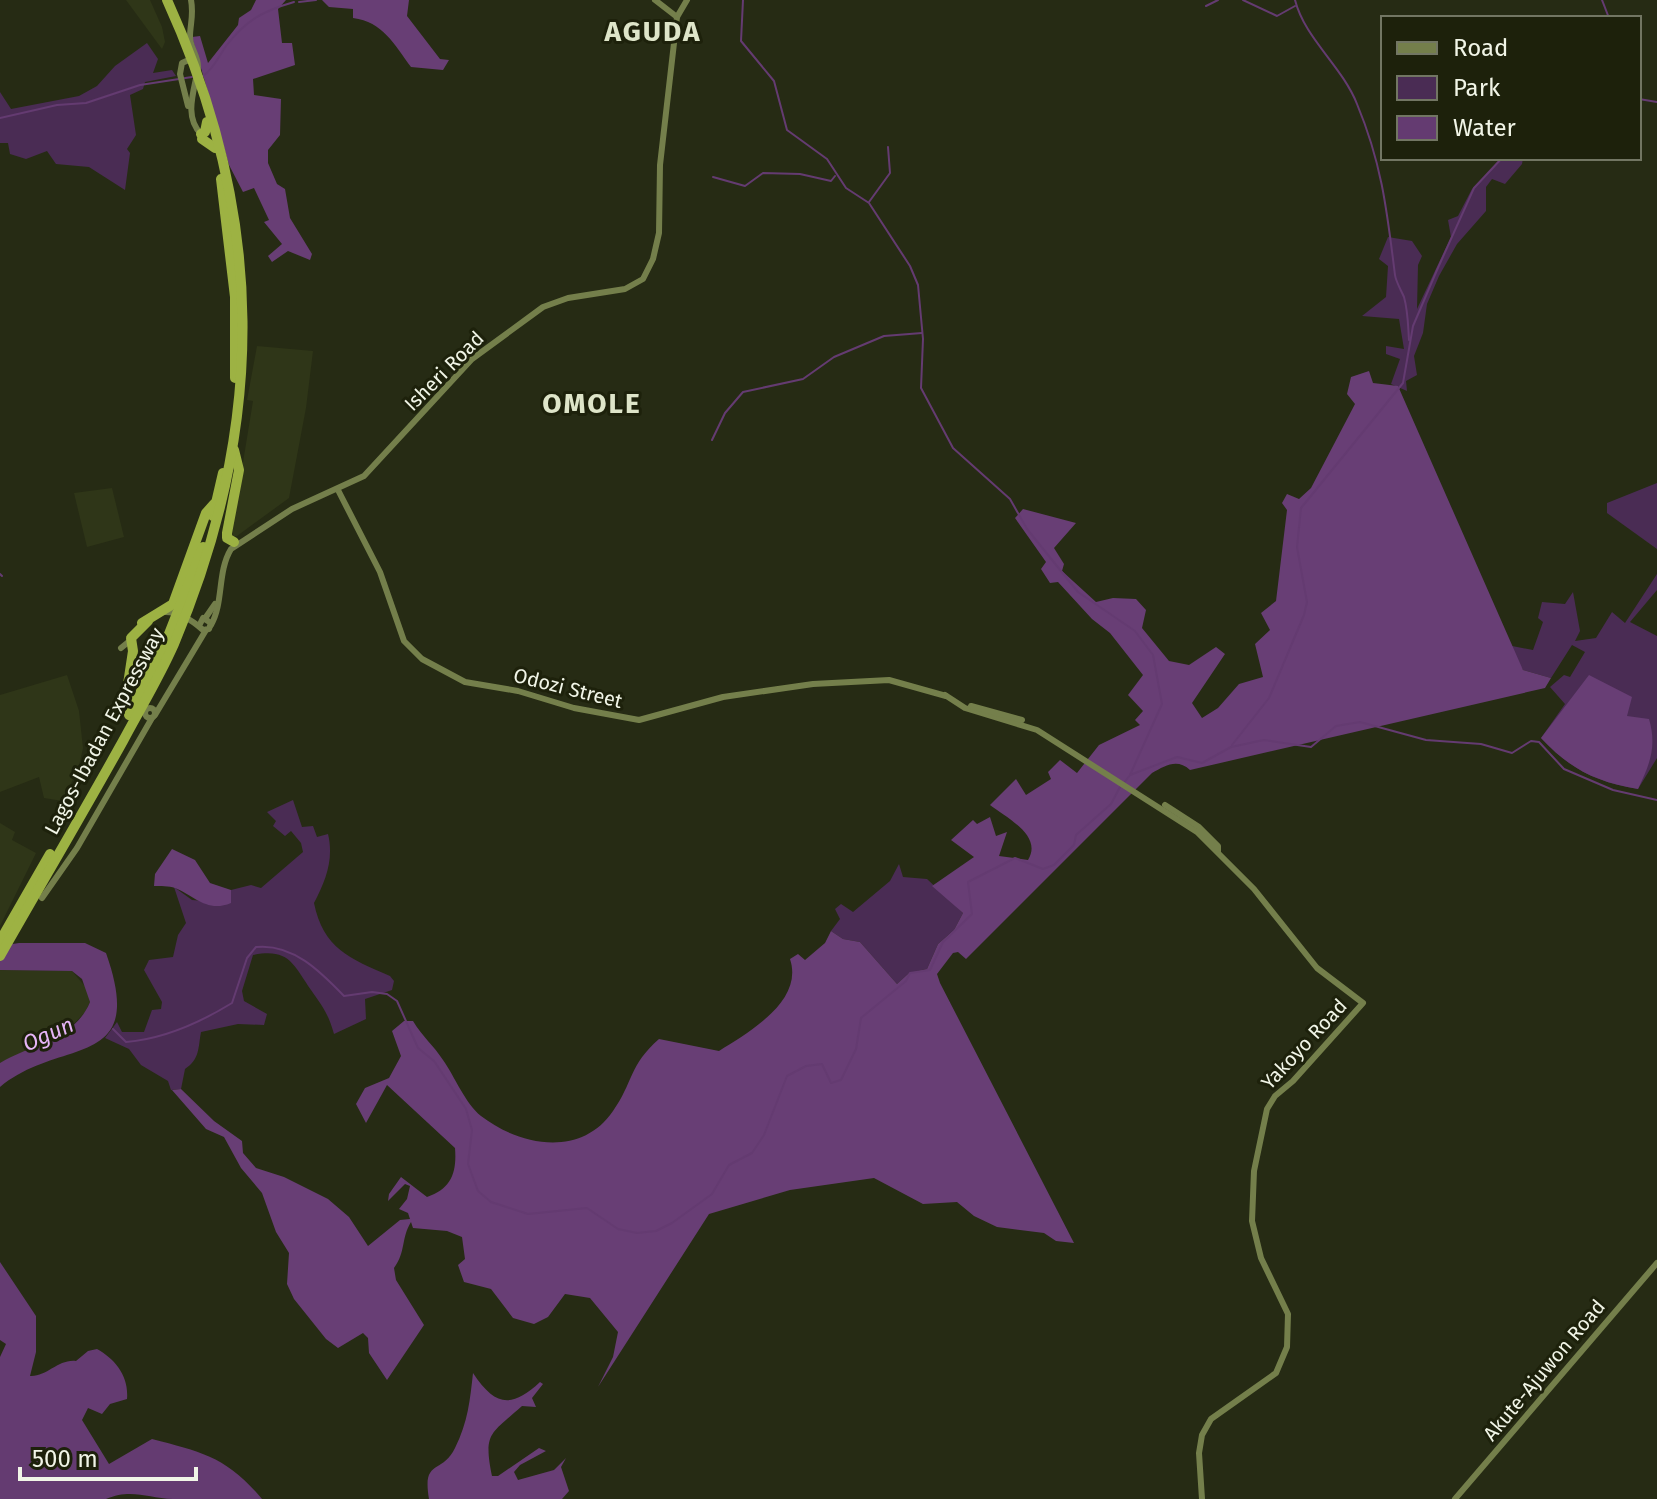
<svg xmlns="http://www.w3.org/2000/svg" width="1657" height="1499" font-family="'Fira Sans',sans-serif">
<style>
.built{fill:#2f3618}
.green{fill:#4a2c54}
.forest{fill:#683e75}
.water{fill:#643b71}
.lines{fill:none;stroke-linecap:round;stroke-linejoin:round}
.stream{stroke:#643b71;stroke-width:2}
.secondary{stroke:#747f4b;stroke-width:6}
.highway{stroke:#9db243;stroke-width:10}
.labels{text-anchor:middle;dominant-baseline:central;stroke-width:6;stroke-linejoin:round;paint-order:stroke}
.street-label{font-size:20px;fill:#f1f5e7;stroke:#1d210b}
.water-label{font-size:22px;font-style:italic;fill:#e6b5f7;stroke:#1d210b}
.district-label{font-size:28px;font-weight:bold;letter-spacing:2px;fill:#dee5c9;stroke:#1d210b}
</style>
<rect width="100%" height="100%" fill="#262b14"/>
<g class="built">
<polygon points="126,0 150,0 162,27 165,42 162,49"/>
<polygon points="257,346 313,351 306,408 289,498 237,536 231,536 253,401 247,400"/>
<polygon points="112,488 124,537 87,547 74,493"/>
<polygon points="67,675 79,711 83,748 79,766 63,801 44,798 39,777 0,792 0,695"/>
<polygon points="0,823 15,832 12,840 36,853 0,926"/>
<polygon points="0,970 72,971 88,990 90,1002 85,1012 66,1032 0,1063"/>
</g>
<g class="green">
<polygon points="147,43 158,59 153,73 172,70 176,76 145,82 143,89 130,95 136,135 127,149 130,153 125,190 89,167 56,164 47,151 26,159 10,154 8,143 0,143 0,92 11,109 79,96 97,86 115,66"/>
<polygon points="1503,158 1523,158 1522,164 1505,184 1492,179 1486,187 1486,211 1457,244 1439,276 1427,304 1423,333 1414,356 1417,375 1406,381 1407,391 1391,384 1400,359 1386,354 1386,346 1404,349 1399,319 1362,316 1386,297 1388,266 1379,259 1388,237 1412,241 1422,256 1418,265 1417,309 1451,237 1448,220 1458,216 1472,189"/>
<polygon points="1657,483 1657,549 1607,513 1607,503"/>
<path d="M1657 574V590L1630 622 1657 636V758L1638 789C1596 782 1570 769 1541 738L1565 704 1550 687 1564 675 1570 677 1585 652 1572 645 1551 678 1523 670 1507 645 1533 650 1543 622 1538 618 1542 602 1565 604 1573 592 1580 631 1575 641 1596 638 1612 612 1625 623Z"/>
<path d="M293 800 302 827 313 826 317 837 328 834C334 859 326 880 314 903 323 948 350 959 390 976L394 981 392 990 365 999 366 1019 334 1034C328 1013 323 1007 311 990 293 964 289 948 253 955L242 991 244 1001 267 1014 264 1025 238 1024 201 1032C198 1048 200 1059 185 1069L181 1089 171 1090 168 1081 141 1065 129 1049 105 1038 117 1022 122 1032H144L152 1010 161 1009 162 1002 144 970 149 960 173 957 178 935 186 923 174 887 192 900 231 903V890L251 885 261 888 303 852 301 843 291 831 285 836 273 826 276 821 267 812Z"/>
<polygon points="899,864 903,877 927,879 963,913 954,930 938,944 927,969 909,973 897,984 860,942 843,939 831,931 840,919 835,909 841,904 853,912 890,881"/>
</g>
<g class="forest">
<polygon points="256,0 286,0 278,9 282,43 292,43 295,65 253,79 254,95 281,99 280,135 268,150 268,163 277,184 285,189 290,218 312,254 310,260 288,251 272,262 268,256 282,244 264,222 269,220 254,188 243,192 229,165 192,37 200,36 208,63 238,25 239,18 251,10"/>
<path d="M322 0H409L407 16 440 59 449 60 443 70 411 67C394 44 383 22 353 18V9L329 7Z"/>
<path d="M1369 371 1373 383 1398 386 1523 670 1551 678 1545 688 1190 770C1177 758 1165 766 1152 773L966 959 958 952 953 953 937 974 940 983 1074 1243 1056 1241 1044 1233 997 1227 974 1216 957 1202 923 1204 874 1178 790 1190 709 1214 598 1387 613 1357 618 1332 590 1298 565 1294 548 1317 534 1324 513 1318 491 1289 464 1282 458 1265 465 1259 462 1237 447 1231 413 1228 411 1222C401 1238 406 1252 394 1268L396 1280 424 1325 387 1380 369 1353 368 1338 363 1333 338 1348 326 1339 294 1299 287 1284 289 1253 276 1232 262 1193 241 1168 224 1137 206 1129 172 1090 181 1089 214 1121 242 1141 243 1153 256 1168 284 1177 328 1199 349 1217 368 1246 400 1220 410 1219 408 1213 399 1209 407 1199 410 1186 405 1184 388 1201 389 1194 401 1177 427 1197C451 1189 457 1173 455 1148L387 1085 366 1123 356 1104 365 1088 389 1078 401 1056 392 1031 404 1021H413C422 1036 434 1046 443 1060 455 1077 465 1103 481 1116 520 1146 581 1158 613 1111 633 1083 629 1065 659 1039L719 1051C749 1032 804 1001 790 959L798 954 805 960 825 943 831 931 843 939 860 942 897 984 909 973 927 969 938 944 954 930 963 913 932 886 974 857 951 840 973 820 977 824 990 817 996 836 1007 832 999 856 1028 860C1043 836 1007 818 990 805L1016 779 1026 795 1051 779 1048 772 1060 760 1077 773 1099 745 1140 725 1135 720 1143 711 1128 695 1143 675 1110 633 1092 619 1058 582 1050 583 1041 569 1046 562 1015 518 1023 509 1076 523 1054 548 1064 564 1062 571 1096 602 1113 598 1136 599 1146 610 1142 628 1169 661 1189 665 1216 647 1225 654 1192 703 1202 718 1218 708 1239 684 1263 677 1255 644 1270 630 1261 613 1276 601 1287 510 1282 503 1287 494 1299 499 1311 488 1355 404 1347 394 1351 377Z"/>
<path d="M1589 675 1632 697 1627 716 1649 719C1657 746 1650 764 1638 789 1596 782 1570 769 1541 738Z"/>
<path d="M172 849 195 860 210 883 231 890V903C207 913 195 896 175 888 169 886 160 886 154 886L155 874Z"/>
<path d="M473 1373C495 1406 511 1409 540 1382L543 1384 532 1398 536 1407 522 1406C491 1434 483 1432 492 1476H498L539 1448 546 1451 520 1465 514 1472 518 1480 554 1470 566 1458 561 1467 569 1491 562 1499H429C422 1458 442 1475 455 1448 468 1422 470 1400 473 1373Z"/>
</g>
<g class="water">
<path d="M19 943H85L106 953C148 1072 61 1036 0 1087V1063C32 1044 75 1039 90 1002L82 979 72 971 0 970V946Z"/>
<path d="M0 1262 36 1316V1352L30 1376C47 1377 58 1359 76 1361L88 1351 97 1349C115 1359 129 1376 127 1399L110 1404 102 1414 88 1408 82 1420 109 1464 152 1439C202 1452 227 1457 262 1499 233 1499 203 1499 173 1499 148 1498 131 1488 106 1499H0V1357L6 1344 0 1340Z"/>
</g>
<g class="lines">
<g class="stream">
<polyline points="743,0 741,41 774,81 787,130 827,159 846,188 869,203 910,266 918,285 923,339 921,388 953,448 1010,499 1027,529 1078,592 1135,631 1153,655 1162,704 1130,775"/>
<polyline points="1243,0 1277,16 1295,6"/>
<path d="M1295 0C1305 39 1342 66 1357 104 1382 164 1387 211 1395 275 1396 282 1401 290 1404 297 1408 311 1408 325 1409 340"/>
<polyline points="1602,0 1609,18"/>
<polyline points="299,2 316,0"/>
<polyline points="1206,6 1218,0"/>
<path d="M203 76C213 70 219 56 226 46 246 20 263 11 294 2"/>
<polyline points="1639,99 1657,102"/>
<polyline points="0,118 57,105 86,103 140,85 192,77"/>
<polyline points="713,177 745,186 763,173 800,174 831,181 835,176"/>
<polyline points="869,202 890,173 888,147"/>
<polyline points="712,440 725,413 743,392 803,379 834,357 884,336 922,333"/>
<polyline points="0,574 2,576"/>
<polyline points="1232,745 1269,698 1304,615 1307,602 1297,547 1301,508 1403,383 1413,326 1437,270 1474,188 1502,158"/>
<polyline points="1124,783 1130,775 1177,757 1202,763 1231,747 1264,740 1311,747 1336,726 1360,722 1426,740 1481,744 1512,753 1531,741 1539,742 1564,769 1613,790 1657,800"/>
<path d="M113 1029 126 1042C163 1039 201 1022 232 1003L247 958 256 947C292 943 320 971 344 996L372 992 387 994 397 1001 418 1048 434 1061 466 1109 472 1130 468 1164 478 1191 491 1202 528 1214 587 1208 618 1229 637 1233 656 1231 672 1223 712 1194 729 1165 752 1153 764 1135 787 1076 806 1066 822 1064 831 1083 841 1080 856 1049 861 1018 906 981 910 973 930 970 943 942 972 914 968 882 1015 858 1043 869 1054 865 1074 845 1076 835 1111 804 1120 787"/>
</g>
<g class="secondary">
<path d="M191 0C194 15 190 24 190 37 190 48 199 57 198 68 195 89 183 116 201 134"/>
<polyline points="655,0 677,17"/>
<polyline points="188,106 180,74 182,63 193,58"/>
<polyline points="338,490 380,572 404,641 422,659 465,682 518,691 574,708 639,720 723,697 813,684 889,680 946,696"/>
<path d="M163 612C179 611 192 620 203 630L209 629 211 623 203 618 199 626"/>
<polyline points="206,617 215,604"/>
<path d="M211 625C224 602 217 572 231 549L292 509 364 476 472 359 543 307 568 298 625 289 643 279 653 259 659 233 660 165 677 17 687 0"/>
<polyline points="121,648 132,639"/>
<polyline points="945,695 965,708 1037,730 1197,832 1254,889 1317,968 1363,1003 1293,1081 1275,1096 1267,1109 1254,1171 1252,1221 1261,1258 1288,1314 1287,1347 1276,1373 1211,1419 1202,1435 1199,1453 1202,1499"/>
<polyline points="971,706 1022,720"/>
<circle cx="150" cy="713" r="5"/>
<polyline points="155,715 206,630"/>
<polyline points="1165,805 1199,827 1218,846 1218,851"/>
<polyline points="42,898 77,848 152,718"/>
<polyline points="1455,1499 1657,1263"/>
</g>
<g class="highway">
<polyline points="201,134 205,132 207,122"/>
<polyline points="202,139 215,148"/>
<polyline points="221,179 235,297 235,378"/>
<polyline points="213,516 223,473"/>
<polyline points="234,542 227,538 227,533 239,470 234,450"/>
<polyline points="142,623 173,604 206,513 214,504"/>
<polyline points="132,709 128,684 133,651 131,638 148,621"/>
<polyline points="129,715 165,644 203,547"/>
<polyline points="0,941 50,854"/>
<path d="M0 956C41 884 83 813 123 741 140 709 159 678 174 644 267 424 266 217 167 0"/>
</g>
</g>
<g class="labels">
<g class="street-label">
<text transform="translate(444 371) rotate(-45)">Isheri Road</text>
<text transform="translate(568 688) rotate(14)">Odozi Street</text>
<text transform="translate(104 731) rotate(-62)">Lagos-Ibadan Expressway</text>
<text transform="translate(1304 1044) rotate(-47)">Yakoyo Road</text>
<text transform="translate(1544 1370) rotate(-50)">Akute-Ajuwon Road</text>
</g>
<g class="water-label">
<text transform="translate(48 1034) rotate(-24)">Ogun</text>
</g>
<g class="district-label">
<text x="653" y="31">AGUDA</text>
<text x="592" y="403">OMOLE</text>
</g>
</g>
<rect x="1381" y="16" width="260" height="144" fill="#1d210b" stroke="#727663" stroke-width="2"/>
<rect x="1397" y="42" width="40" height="12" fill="#747f4b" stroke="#727663" stroke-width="2"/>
<text x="1453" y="56" font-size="24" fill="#f1f5e7">Road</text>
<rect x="1397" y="76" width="40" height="24" fill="#4a2c54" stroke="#727663" stroke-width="2"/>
<text x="1453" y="96" font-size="24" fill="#f1f5e7">Park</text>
<rect x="1397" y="116" width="40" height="24" fill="#643b71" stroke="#727663" stroke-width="2"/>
<text x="1453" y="136" font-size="24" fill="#f1f5e7">Water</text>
<path d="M20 1467v12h176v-12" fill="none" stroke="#f1f5e7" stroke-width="4"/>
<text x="32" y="1467" font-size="24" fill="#f1f5e7" stroke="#1d210b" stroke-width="6" paint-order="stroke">500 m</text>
</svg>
